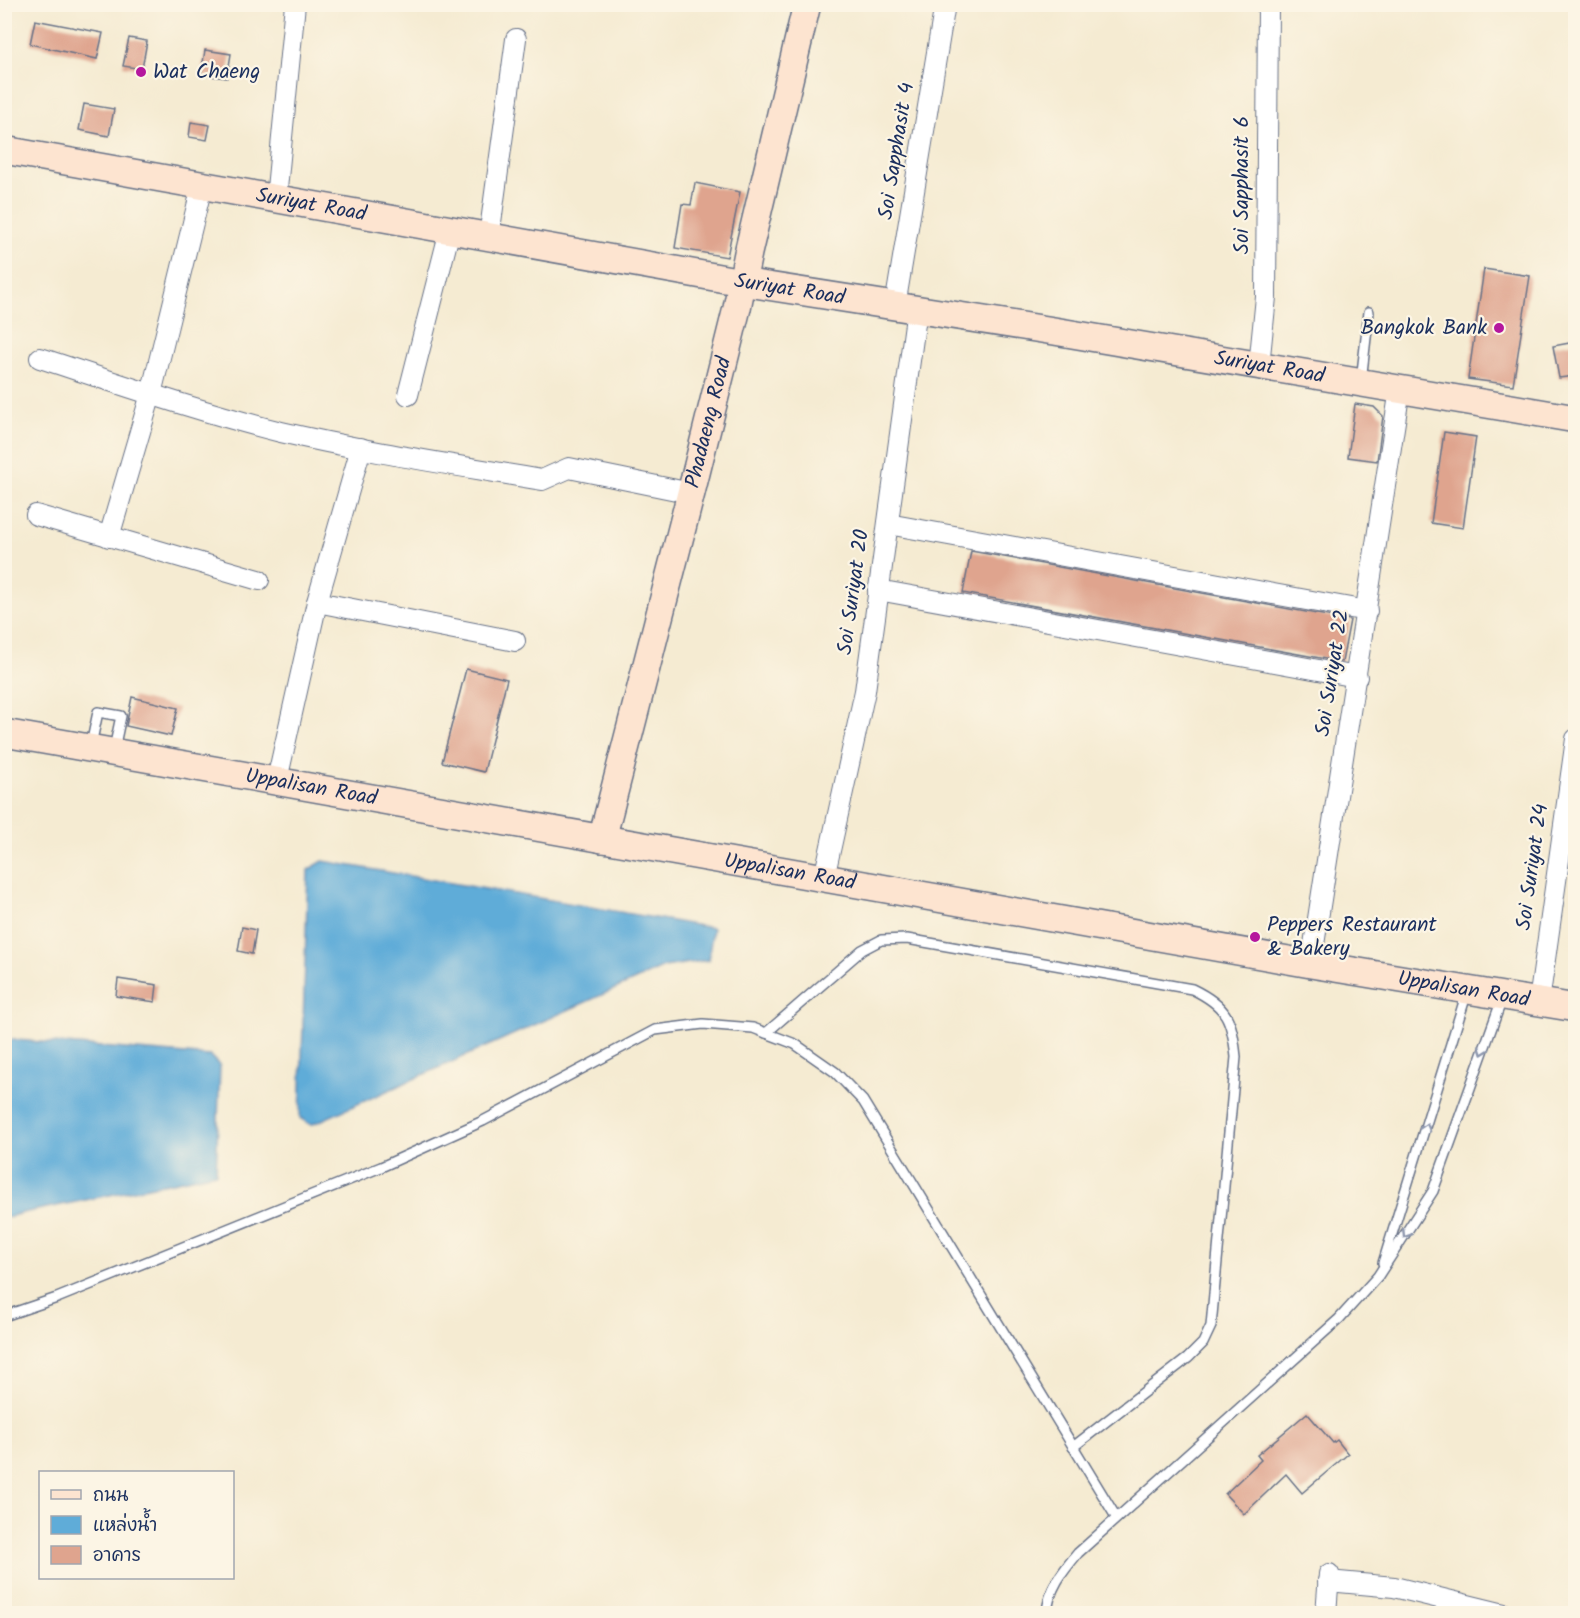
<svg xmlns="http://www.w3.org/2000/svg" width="1580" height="1618" font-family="Kalam,'Playpen Sans Thai',sans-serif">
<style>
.water{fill:#5facd8;stroke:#3d6e9b;stroke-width:1.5}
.building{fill:#dfa48e}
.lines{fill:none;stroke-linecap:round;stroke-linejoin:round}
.lane-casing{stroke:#677187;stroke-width:12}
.street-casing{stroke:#677187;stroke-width:22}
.secondary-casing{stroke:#677187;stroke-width:30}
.lane{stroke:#fff;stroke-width:9}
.street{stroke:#fff;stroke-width:20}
.secondary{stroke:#fde4d0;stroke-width:27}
.oneway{stroke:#8d97ae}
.poi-dot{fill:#b5179e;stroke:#fcf5e5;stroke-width:2}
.labels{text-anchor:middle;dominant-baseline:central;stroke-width:4.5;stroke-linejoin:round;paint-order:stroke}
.poi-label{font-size:21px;fill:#1b2f5e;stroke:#fcf5e5;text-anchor:start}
.street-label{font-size:21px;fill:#1b2f5e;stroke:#fcf5e5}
</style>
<rect width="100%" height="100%" fill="#fcf5e5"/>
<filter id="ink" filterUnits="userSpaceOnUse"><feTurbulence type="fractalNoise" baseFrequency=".0167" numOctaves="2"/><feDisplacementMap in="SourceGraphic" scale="12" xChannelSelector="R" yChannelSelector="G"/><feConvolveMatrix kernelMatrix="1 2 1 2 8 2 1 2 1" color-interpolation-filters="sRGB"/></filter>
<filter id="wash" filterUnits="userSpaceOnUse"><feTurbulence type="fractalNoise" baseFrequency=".008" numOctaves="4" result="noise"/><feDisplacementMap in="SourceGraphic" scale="24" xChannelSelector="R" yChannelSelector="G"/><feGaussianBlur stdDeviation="1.35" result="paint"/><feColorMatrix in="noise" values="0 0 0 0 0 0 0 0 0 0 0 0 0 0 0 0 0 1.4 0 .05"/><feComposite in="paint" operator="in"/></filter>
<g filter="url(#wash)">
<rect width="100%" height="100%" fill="#f5ebd2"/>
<g class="water">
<polygon points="323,861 713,928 708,960 664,967 311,1125 300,1118 308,870"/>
<polygon points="5,1039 210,1056 220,1066 216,1173 18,1214 5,1218"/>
</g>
<g id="blocks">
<g class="building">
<polygon points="35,20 103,33 97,59 30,44"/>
<polygon points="129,38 147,41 142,69 123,66"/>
<polygon points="205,50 231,54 227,78 201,75"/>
<polygon points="84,104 114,109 109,136 79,130"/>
<polygon points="191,122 210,125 207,140 189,137"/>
<polygon points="695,183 740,192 727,257 675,248 682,204 691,205"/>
<polygon points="1484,269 1530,276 1513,385 1468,379"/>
<polygon points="1575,342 1575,376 1559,378 1553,346"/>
<polygon points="1355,404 1374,407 1383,416 1377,461 1348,457"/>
<polygon points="1444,432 1476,437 1463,528 1431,523"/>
<polygon points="971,551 1350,620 1342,662 963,593"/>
<polygon points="466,669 507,679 484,772 442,762"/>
<polygon points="132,697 178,708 171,736 126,726"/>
<polygon points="242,927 256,930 252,954 238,951"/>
<polygon points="118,979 157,985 155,1002 116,996"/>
<polygon points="1307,1413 1333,1443 1337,1440 1348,1454 1302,1493 1286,1474 1244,1514 1225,1494 1261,1460 1257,1455"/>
</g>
</g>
</g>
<g filter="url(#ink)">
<use href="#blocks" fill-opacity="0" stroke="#677187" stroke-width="1.5"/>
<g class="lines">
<g class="lane-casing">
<g id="lane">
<polyline points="1361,381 1369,312"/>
<polyline points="91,745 98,712 121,716 114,749"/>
<path d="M766 1033 862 950 881 940 907 939 1192 989C1227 1006 1232 1019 1236 1057L1211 1326 1203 1343 1188 1358 1073 1447"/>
<polyline points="1383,1263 1467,992"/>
<polyline points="4,1316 57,1298 381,1167 483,1121 655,1030 703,1024 753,1028 795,1044 835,1072 863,1101 1116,1517"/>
<path d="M1047 1614C1048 1589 1063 1571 1078 1553L1339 1319 1378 1276 1433 1191 1502 999"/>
</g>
</g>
<g class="street-casing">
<g id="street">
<polyline points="276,199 295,4"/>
<polyline points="489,237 516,39"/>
<polyline points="895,306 945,4"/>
<path d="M40 358C120 384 200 412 281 432 367 452 455 465 542 480L569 468 691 493"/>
<polyline points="1259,366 1266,297 1268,4"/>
<polyline points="408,395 450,230"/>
<polyline points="36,515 259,580"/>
<polyline points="888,524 1367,611"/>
<polyline points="109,537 151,394 202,186"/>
<polyline points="878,590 1357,677"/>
<polyline points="317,602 515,641"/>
<polyline points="277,780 317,602 361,448"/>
<polyline points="824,878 865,691 917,309"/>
<polyline points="1311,964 1400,389"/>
<polyline points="1539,1002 1576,739"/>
<polyline points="1328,1581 1394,1587 1504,1614"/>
<polyline points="1326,1614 1329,1574"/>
</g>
</g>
<g class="secondary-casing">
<g id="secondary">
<path id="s1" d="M4 150 742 282 1054 331 1576 419"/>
<path id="s2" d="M4 733 1311 964 1576 1008"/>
<path id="s3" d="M602 839 691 493 737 308 748 253 807 4"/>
</g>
</g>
<use href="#lane" class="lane"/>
<use href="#street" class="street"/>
<use href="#secondary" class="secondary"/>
</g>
<defs><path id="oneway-chevron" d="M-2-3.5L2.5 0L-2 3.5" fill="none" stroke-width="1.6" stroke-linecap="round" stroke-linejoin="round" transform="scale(1.5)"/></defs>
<g class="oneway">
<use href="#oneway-chevron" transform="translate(1483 1051) rotate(110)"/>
<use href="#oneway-chevron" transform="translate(1426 1127) rotate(-73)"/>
<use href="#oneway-chevron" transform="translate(1406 1234) rotate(123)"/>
</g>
</g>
<g class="poi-dot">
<circle cx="141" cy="72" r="6"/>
<circle cx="1499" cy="328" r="6"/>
<circle cx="1255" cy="937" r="6"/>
</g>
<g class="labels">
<g class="poi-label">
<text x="153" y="72">Wat Chaeng</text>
<text x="1487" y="328" text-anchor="end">Bangkok Bank</text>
<text x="1267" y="925">Peppers Restaurant<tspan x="1267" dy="24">&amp; Bakery</tspan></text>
</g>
<g class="street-label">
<text transform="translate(897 151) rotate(-81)">Soi Sapphasit 4</text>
<text transform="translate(1242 185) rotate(-90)">Soi Sapphasit 6</text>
<text stroke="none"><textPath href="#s1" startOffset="312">Suriyat Road</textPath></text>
<text stroke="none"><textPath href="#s1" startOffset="798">Suriyat Road</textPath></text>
<text stroke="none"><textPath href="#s1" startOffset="1284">Suriyat Road</textPath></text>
<text stroke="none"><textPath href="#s3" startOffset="430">Phadaeng Road</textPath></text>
<text transform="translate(854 592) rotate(-82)">Soi Suriyat 20</text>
<text transform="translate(1333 673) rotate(-81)">Soi Suriyat 22</text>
<text stroke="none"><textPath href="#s2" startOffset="312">Uppalisan Road</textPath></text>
<text transform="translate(1533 867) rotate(-82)">Soi Suriyat 24</text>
<text stroke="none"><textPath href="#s2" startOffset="798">Uppalisan Road</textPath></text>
<text stroke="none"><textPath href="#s2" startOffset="1482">Uppalisan Road</textPath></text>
</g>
</g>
<rect width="1580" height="1618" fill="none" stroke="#fcf5e5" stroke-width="24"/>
<rect x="39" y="1471" width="195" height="108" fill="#fcf5e5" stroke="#a2a6af" stroke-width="1.5"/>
<rect x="51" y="1490" width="30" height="9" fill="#fde4d0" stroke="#a2a6af" stroke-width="1.5"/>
<text x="93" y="1501" font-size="18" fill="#1b2f5e">ถนน</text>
<rect x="51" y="1516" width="30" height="18" fill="#5facd8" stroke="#a2a6af" stroke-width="1.5"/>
<text x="93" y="1531" font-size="18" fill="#1b2f5e">แหล่งน้ำ</text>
<rect x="51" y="1546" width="30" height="18" fill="#dfa48e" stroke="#a2a6af" stroke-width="1.5"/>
<text x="93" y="1561" font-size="18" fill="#1b2f5e">อาคาร</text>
</svg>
